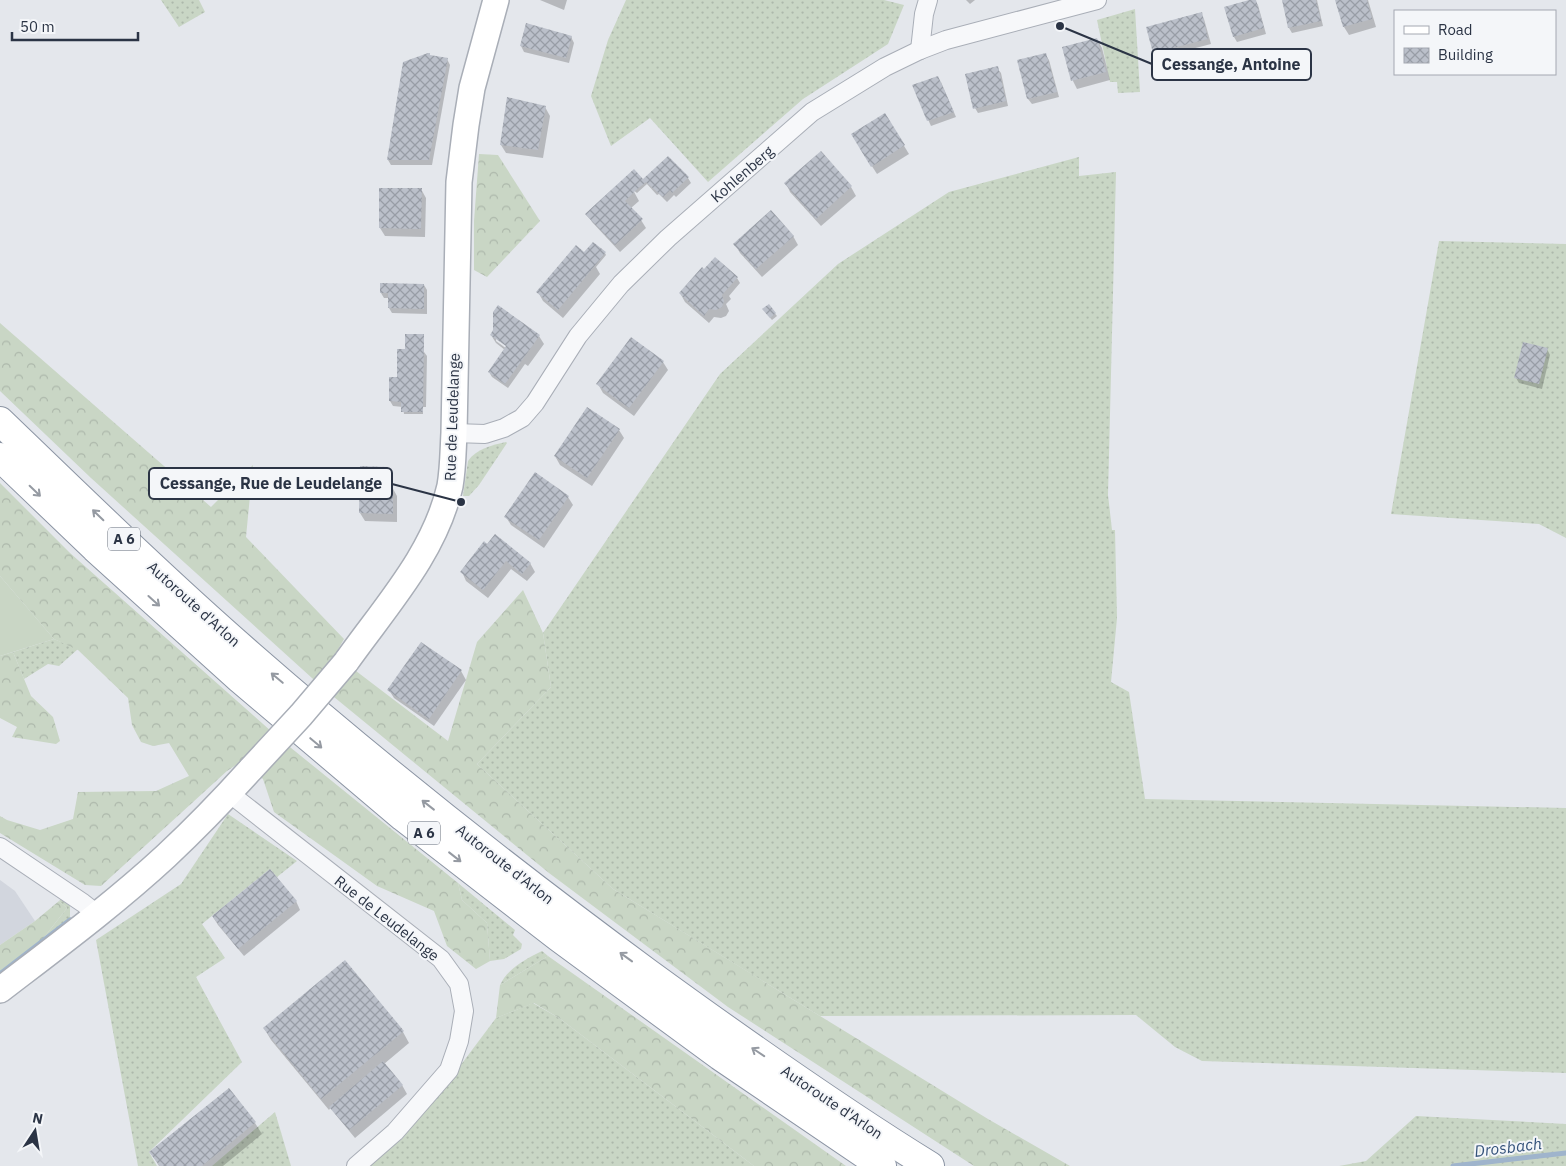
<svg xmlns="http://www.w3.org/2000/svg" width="1566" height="1166" font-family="'IBM Plex Sans',sans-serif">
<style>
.built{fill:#d2d6de}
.grass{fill:url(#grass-dots)}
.forest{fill:url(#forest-crowns)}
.garden{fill:#c9d6c5}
.shadow{fill:#0003;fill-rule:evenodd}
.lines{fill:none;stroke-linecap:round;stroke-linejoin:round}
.stream{stroke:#9fb4cc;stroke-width:5}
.building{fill:url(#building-cross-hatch)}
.minor-casing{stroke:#a9aeb7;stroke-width:20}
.secondary-casing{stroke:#a9aeb7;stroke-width:28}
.motorway-casing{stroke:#8b94a3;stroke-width:30}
.minor{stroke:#f7f8fa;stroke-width:18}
.secondary{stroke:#fff;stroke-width:25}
.motorway{stroke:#fff;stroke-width:28}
.secondary-bridge-casing{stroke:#a9aeb7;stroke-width:28;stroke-linecap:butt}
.secondary-bridge{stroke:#fff;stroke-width:25}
.oneway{stroke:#959aa2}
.labels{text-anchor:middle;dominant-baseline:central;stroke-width:4;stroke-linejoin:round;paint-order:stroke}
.shield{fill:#f4f6f9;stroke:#676e7b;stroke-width:1}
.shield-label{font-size:14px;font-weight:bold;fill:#2b3445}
.street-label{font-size:15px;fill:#2b3445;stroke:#f4f6f9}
.water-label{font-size:16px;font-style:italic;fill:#34527a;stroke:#f4f6f9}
.leader{fill:none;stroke:#2b3445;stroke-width:2}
.callout-dot{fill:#2b3445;stroke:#f4f6f9;stroke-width:2}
.callout{fill:#f4f6f9;stroke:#2b3445;stroke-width:2}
.callout-label{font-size:16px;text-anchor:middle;font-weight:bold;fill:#2b3445}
</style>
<defs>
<pattern id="grass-dots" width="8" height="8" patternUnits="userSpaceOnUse" patternTransform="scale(1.25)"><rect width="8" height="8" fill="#c9d6c5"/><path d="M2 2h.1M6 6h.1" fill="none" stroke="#adb8ab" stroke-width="1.8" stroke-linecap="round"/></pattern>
<pattern id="forest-crowns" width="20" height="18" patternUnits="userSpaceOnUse" patternTransform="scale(1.25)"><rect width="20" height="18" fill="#c9d6c5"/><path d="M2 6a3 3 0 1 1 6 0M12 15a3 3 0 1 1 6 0" fill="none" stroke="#adb8ab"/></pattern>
<pattern id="building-cross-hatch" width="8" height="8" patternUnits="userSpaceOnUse" patternTransform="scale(1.25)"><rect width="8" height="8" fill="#bbc0ca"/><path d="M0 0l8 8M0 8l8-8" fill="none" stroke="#989da6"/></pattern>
</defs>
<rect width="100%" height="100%" fill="#e4e7ec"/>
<polygon class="built" points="0,880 15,891 35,921 0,945"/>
<g class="grass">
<polygon points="161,0 199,0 205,12 179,27"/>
<polygon points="626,0 884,0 904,5 888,44 803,99 708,182 650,118 611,146 591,96 608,40"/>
<polygon points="1135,9 1140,92 1118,93 1117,82 1110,82 1097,20"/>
<polygon points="1079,157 1079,176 1116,172 1108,495 1112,530 1115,530 1117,618 1111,682 1129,692 1145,799 1566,808 1566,1077 1566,1073 1202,1061 1175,1047 1136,1015 820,1016 613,889 477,764 551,687 543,633 720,374 838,264 949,192"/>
<polygon points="1439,241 1566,244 1566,538 1539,524 1391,514"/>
<path d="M506 442 507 443 479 485 469 496H463L468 461C476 449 492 445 506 442Z"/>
<polygon points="54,639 78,649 59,666 48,664 24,679 13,652"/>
<polygon points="228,814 297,861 277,877 270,869 202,924 225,958 196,977 242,1062 149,1152 157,1166 138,1166 96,940 181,884"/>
<polygon points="458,883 515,930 513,935 522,944 521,949 504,959 490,961 487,923 462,900"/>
<polygon points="61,899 70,906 70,920 0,975 38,945 67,908 59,901"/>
<path d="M542 951 548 956 500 985C508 968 526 959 542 951Z"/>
<polygon points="533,1003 559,1018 754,1166 368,1166 401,1137 463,1062 496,1018"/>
<polygon points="275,1112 291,1166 212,1166"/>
<polygon points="1416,1116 1566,1124 1566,1166 1339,1166 1366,1161"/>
</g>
<g class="forest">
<polygon points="479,154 498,155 540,221 487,277 474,270 474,221"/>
<polygon points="0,323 211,507 253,465 246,537 344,639 336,653 356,671 448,741 477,642 523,590 543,633 551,687 477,764 613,889 988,1119 1070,1166 974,1166 728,1007 549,873 323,688 91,478 0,391"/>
<polygon points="0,483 70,553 280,739 458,883 462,900 487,923 490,961 476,969 447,946 434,911 377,886 274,812 263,779 242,761 227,771 101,886 85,885 0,833 0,816 7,820 40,830 73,819 78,792 156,791 189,776 169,743 153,746 141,742 132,725 128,698 78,650 54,639 0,576"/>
<polygon points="13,652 31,696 53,717 60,741 56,744 12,737 17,727 0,718 0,656"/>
<polygon points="59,901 67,908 38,945 0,974 0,945 35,921"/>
<polygon points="548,956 846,1166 754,1166 559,1018 534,1003 496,1018 500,985"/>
</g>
<polygon class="garden" points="0,576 54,639 0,656"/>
<g class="shadow">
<polygon points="540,0 567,0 564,10"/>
<polygon points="966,0 975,0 970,4"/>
<polygon points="1255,0 1258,5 1266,34 1237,42 1234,37 1225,8"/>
<polygon points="1283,0 1317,0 1323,26 1292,33 1289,28"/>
<polygon points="1336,0 1368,0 1376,27 1349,35 1344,27"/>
<polygon points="1201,14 1204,19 1211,44 1157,58 1154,52"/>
<polygon points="571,37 574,43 569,63 524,52 521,46"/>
<polygon points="1097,39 1102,48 1110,80 1077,89 1073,81 1064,48"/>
<polygon points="1045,54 1049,60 1059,97 1032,104 1028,99 1019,61"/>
<polygon points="430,56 447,59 450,65 432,165 391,165 388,160"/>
<polygon points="997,68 1001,73 1008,106 978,113 975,108"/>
<polygon points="941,82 956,117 931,126 913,86"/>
<polygon points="545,107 550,116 543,158 506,153 501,145"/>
<polygon points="885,115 909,154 877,174 857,143"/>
<polygon points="821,152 851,187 856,196 821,226 790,192 786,183"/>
<polygon points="688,178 691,183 676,197 674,195 667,202 659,194 657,195 647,184 637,193 633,190 639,201 631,208 641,220 646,228 620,252 592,222 587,214 643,181"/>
<polygon points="421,189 426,198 425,237 385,236 380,228"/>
<polygon points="793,236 798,245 762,277 740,253 735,244"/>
<polygon points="583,253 605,253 606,255 596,267 600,274 563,318 543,301 538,292"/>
<polygon points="737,278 740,283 729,296 731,299 726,304 729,311 726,316 721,318 714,317 709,323 685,302 680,293"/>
<polygon points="424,285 427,290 427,314 392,313 389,308 389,298 384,298 381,293"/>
<polygon points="769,306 777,316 772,320 765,312"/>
<path d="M491 335 539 336 544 344 528 366 525 364 508 388 492 377 489 372 505 350 496 343ZM496 338 507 346V349L496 341Z"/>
<polygon points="423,336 424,338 424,352 427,356 426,407 423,407 423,414 404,414 403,407 393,406 390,401 407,351"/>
<polygon points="1547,349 1550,355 1542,389 1519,383 1516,378"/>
<polygon points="663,362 668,370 634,416 603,393 598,384"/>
<polygon points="619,430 624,438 592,486 560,465 555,456"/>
<polygon points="387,468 392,477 392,487 397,496 397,522 365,521 360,513"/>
<polygon points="568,497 573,505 544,548 511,525 506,517"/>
<polygon points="484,543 530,563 535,572 527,581 511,569 488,598 466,581 462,572"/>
<polygon points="421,643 461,671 466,680 434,726 394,698 389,690"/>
<polygon points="296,901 300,910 244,956 218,925 213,917"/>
<polygon points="264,1028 403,1032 409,1043 384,1064 402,1085 407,1094 355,1138 336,1115 331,1107 329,1110 271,1040"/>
<polygon points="229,1090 255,1123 262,1134 223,1166 159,1166 151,1153"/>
</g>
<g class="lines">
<g class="stream">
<polyline points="0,974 70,920"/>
<polyline points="1453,1166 1566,1153"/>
</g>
</g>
<g class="building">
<polygon points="1249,0 1256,0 1264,28 1233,37 1224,7"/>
<polygon points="1282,0 1316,0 1321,21 1288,28"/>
<polygon points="1335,0 1367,0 1372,19 1343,27"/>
<polygon points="1202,12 1208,39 1153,53 1146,27"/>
<polygon points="526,23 572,36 566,58 520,46"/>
<polygon points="1097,38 1106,72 1071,81 1062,47"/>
<polygon points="428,53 430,53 430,55 448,58 429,160 387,160 403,62"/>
<polygon points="1046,53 1057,92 1027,99 1017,60"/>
<polygon points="998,66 1006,101 973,109 965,74"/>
<polygon points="938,76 954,112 927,121 912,85"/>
<polygon points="507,97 546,106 538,150 500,145"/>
<polygon points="885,113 905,145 871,167 851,134"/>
<polygon points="821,151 852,186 816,219 784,183"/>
<polygon points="668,156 689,177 672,193 670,190 663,197 646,182 635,191 625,201 643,219 615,245 585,214 634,169 643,179"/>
<polygon points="379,188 422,188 421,229 379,228"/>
<polygon points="771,210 794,236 756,269 733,244"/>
<polygon points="593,242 606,252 558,310 536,292 576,245 584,252"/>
<polygon points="715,257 738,277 722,295 724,301 722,307 716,310 709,309 704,316 679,293 702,267 704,269"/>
<polygon points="380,283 424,284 424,309 388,308 388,293 380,293"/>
<polygon points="769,304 776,313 770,318 762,309"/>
<polygon points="498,305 540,335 505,384 488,372 506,346 490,335 493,330 493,312"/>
<polygon points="405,334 424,334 423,412 401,412 401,402 389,401 389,377 397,377 397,349 405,349"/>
<polygon points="631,337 664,361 629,408 596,384"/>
<polygon points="1523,342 1548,348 1539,384 1514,378"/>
<polygon points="587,407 620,429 587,478 554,456"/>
<polygon points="360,466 388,467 388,486 393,486 393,514 359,513"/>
<polygon points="535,472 569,496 539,540 504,517"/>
<polygon points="495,534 531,563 522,574 506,561 483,590 460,572 484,541 487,544"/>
<polygon points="421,642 462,670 429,719 387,690"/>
<polygon points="270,869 297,901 238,949 212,916"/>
<polygon points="345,960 404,1031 321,1099 263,1028"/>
<polygon points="383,1061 403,1085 349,1130 329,1107"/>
<polygon points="229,1088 256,1122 202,1166 160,1166 149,1152"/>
</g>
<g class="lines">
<g class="minor-casing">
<g id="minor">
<polyline points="920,50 924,14 928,0"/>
<polyline points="454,433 485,434 504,428 522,418 535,403 578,336 621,284 668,238 812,112 885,67 920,50 946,40 1097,0"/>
<polyline points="229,793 441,959 459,984 464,1011 459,1041 449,1070 395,1132 356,1166"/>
<polyline points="0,847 83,903 97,914"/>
</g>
</g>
<g class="secondary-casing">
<g id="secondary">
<path d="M346 662C385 607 435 553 450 486 453 469 453 451 454 433L459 182 466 125 472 88 496 0"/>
<path d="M0 990C56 947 114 904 166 856 196 828 224 799 251 769"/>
</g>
</g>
<g class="motorway-casing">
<g id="motorway">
<path d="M0 421C82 500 164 580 250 655 378 767 511 872 648 973 740 1040 833 1106 930 1166"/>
<polyline points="0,457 95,548 240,679 403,817 558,937 720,1056 882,1166"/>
</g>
</g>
<use href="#minor" class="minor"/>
<use href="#secondary" class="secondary"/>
<use href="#motorway" class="motorway"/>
<g class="secondary-bridge-casing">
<polyline id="secondary-bridge" points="251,769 301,715 346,662"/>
</g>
<use href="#secondary-bridge" class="secondary-bridge"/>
</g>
<defs><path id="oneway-shaft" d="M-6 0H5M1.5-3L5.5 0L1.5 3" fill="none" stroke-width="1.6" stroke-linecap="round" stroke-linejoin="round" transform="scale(1.25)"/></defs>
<g class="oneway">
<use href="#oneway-shaft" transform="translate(35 491) rotate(44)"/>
<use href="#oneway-shaft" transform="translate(98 515) rotate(-136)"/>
<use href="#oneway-shaft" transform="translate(154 601) rotate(42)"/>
<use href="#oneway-shaft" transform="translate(277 678) rotate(-140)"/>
<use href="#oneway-shaft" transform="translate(316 743) rotate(40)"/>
<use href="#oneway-shaft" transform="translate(428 805) rotate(-142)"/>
<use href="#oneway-shaft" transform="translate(455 857) rotate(38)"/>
<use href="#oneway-shaft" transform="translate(626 957) rotate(-144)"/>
<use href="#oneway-shaft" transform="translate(758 1052) rotate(-146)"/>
</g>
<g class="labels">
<g class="shield">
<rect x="108" y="527.5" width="32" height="23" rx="4"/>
<rect x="408" y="821.5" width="32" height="23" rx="4"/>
</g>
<g class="shield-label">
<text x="124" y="539">A 6</text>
<text x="424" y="833">A 6</text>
</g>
<g class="street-label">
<text transform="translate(742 174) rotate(-41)">Kohlenberg</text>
<text transform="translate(452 417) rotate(-88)">Rue de Leudelange</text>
<text transform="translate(194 604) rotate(42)">Autoroute d'Arlon</text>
<text transform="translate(505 864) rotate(38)">Autoroute d'Arlon</text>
<text transform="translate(387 918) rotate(38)">Rue de Leudelange</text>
<text transform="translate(832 1102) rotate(34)">Autoroute d'Arlon</text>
</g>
<g class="water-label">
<text transform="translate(1508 1147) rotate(-7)">Drosbach</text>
</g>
</g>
<path class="leader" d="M1060 26L1152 64M461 502L392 484"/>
<g class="callout-dot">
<circle cx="1060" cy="26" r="5"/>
<circle cx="461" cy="502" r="5"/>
</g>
<g class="callout">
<rect x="1152" y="49" width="159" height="31" rx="5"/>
<rect x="149" y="468" width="243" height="31" rx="5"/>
</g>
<g class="callout-label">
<text x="1231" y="70">Cessange, Antoine</text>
<text x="271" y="489">Cessange, Rue de Leudelange</text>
</g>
<rect x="1394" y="10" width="162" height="65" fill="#f4f6f9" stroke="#a4a8b1"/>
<rect x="1404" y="26" width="25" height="8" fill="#ffffff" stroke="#a4a8b1"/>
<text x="1438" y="35" font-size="15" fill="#2b3445">Road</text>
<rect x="1404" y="48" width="25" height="15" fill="url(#building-cross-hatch)" stroke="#a4a8b1"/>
<text x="1438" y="60" font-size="15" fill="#2b3445">Building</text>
<g transform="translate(35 1131) rotate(12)" stroke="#f4f6f9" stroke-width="4" paint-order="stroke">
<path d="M0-4L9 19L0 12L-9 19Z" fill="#2b3445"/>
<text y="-8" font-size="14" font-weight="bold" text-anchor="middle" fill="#2b3445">N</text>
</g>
<path d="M12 32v8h126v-8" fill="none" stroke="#2b3445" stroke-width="2.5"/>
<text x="20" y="32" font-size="15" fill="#2b3445" stroke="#f4f6f9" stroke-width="4" paint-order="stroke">50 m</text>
</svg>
